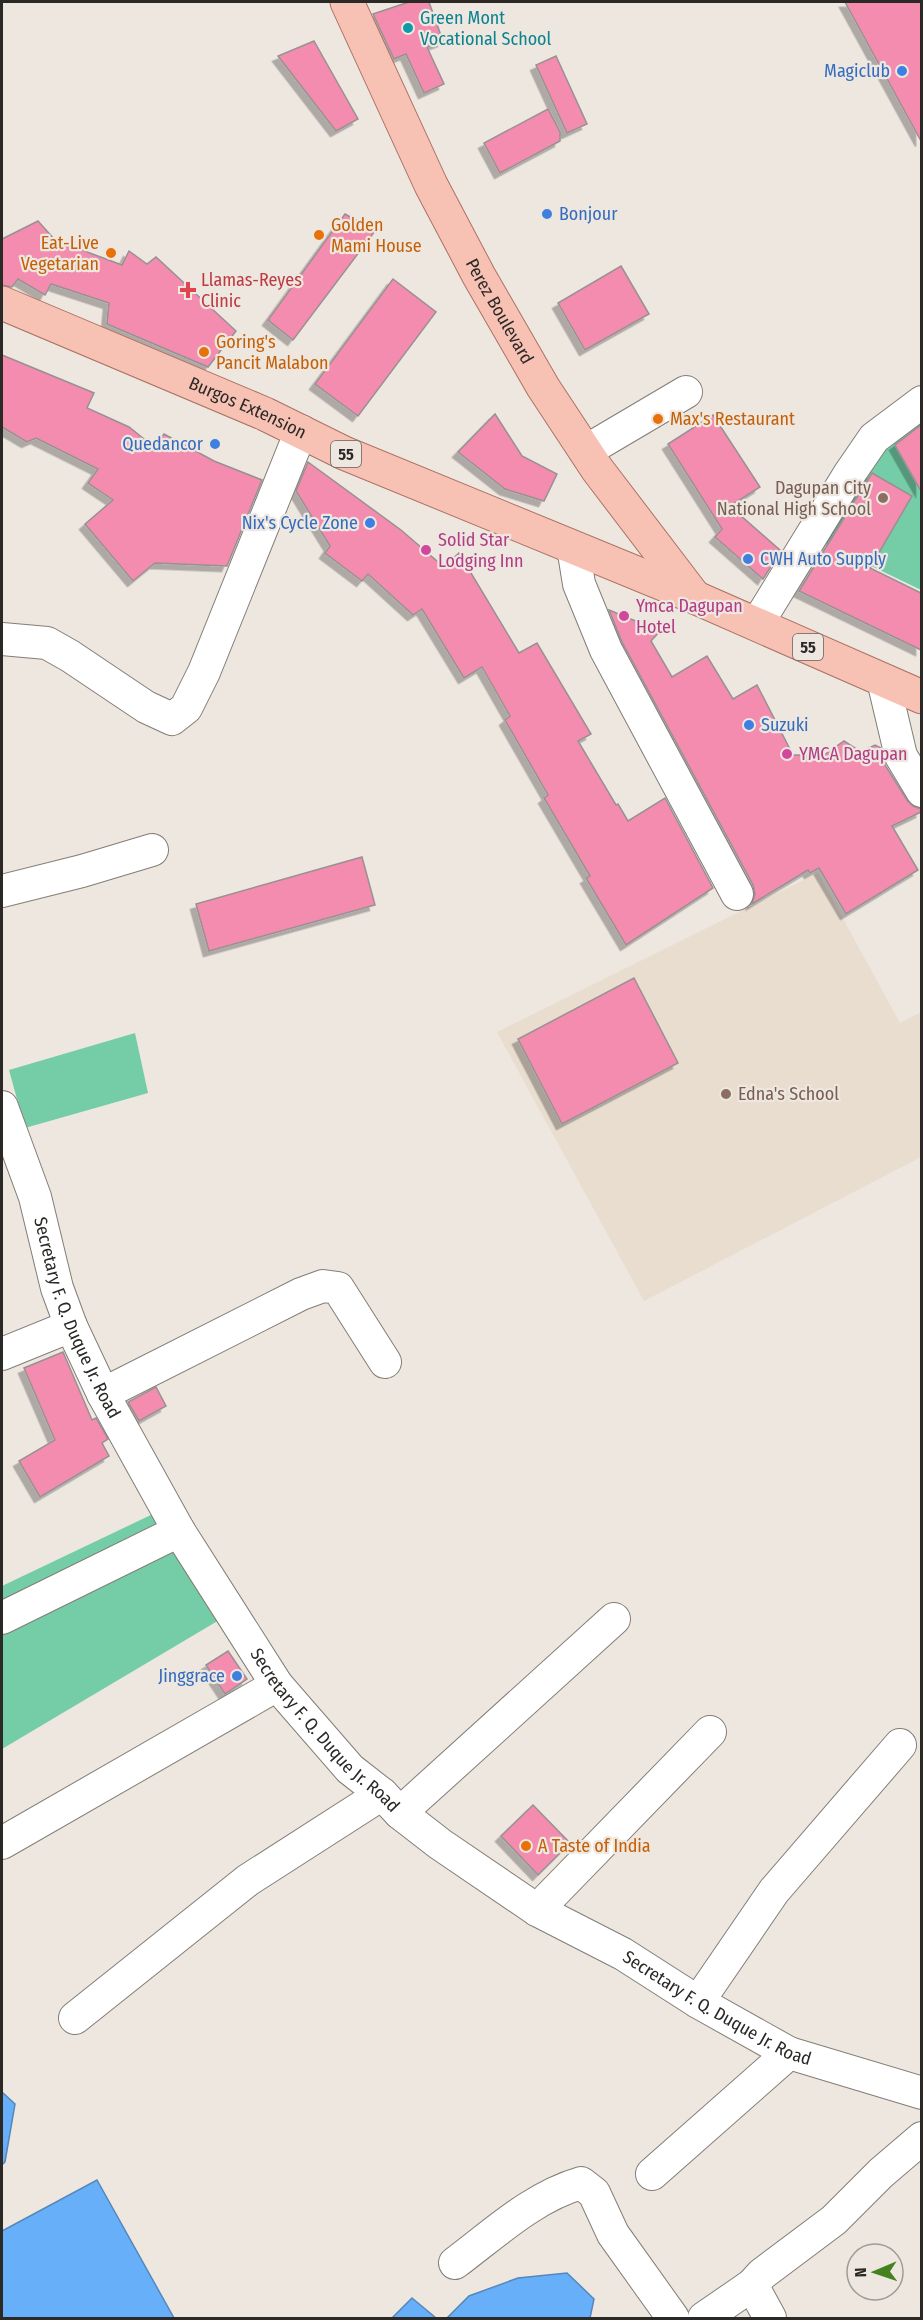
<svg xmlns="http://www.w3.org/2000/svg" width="923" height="2320" font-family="'Fira Sans Condensed',sans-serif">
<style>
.built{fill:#e8ddcf}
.green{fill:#75cda7}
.water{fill:#67aff9;stroke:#5587ba;stroke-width:1.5}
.building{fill:#f38cae;stroke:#999092;stroke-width:1.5;filter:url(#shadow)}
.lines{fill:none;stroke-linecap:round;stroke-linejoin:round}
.minor-casing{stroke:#837d77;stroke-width:34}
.major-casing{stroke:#ac7262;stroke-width:35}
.minor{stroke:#fff;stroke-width:32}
.major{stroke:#f7c2b4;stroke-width:33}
.culture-dot{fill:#0f9aa8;stroke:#ede7e0;stroke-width:2}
.shop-dot{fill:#3f7fe0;stroke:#ede7e0;stroke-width:2}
.food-dot{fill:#e8710a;stroke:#ede7e0;stroke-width:2}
.health-dot{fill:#e0444e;stroke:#ede7e0;stroke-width:2}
.education-dot{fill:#8d6e63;stroke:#ede7e0;stroke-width:2}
.hotel-dot{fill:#d1479c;stroke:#ede7e0;stroke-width:2}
.labels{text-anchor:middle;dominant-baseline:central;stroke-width:4.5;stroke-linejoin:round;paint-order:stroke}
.shield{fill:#ede7e0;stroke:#65625e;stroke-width:1.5}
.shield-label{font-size:16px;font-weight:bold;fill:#2b2926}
.culture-label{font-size:18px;fill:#0d838f;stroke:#ede7e0;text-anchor:start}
.shop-label{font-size:18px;fill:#366cbe;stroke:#ede7e0;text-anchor:end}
.food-label{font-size:18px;fill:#c56008;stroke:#ede7e0;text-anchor:start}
.health-label{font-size:18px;fill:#be3a42;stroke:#ede7e0;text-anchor:start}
.street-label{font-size:18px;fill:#2b2926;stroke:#ede7e0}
.education-label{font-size:18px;fill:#785e54;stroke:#ede7e0;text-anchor:end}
.hotel-label{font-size:18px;fill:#b23c85;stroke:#ede7e0;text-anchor:start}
</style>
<defs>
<filter id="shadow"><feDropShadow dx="-5.5" dy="5.5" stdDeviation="0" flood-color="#0004"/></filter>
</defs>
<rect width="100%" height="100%" fill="#ede7e0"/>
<polygon class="built" points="818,873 900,1023 921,1012 921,1157 644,1301 497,1032"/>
<g class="green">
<polygon points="921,389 921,590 826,544 833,524 898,400"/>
<polygon points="135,1033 148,1093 25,1128 9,1070"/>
<polygon points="155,1513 226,1616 2,1749 2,1586"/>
</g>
<g class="water">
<polygon points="2,2092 15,2104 5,2162 2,2165"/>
<polygon points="97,2180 174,2318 2,2318 2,2231"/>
<polygon points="567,2273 594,2299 590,2318 447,2318 469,2296 518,2278"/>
<polygon points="412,2298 436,2318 392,2318"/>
</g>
<g class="building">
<polygon points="409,2 429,2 443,41 427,47 444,84 424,93 406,54 394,59 373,14"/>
<polygon points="845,2 921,2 921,141"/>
<polygon points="314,41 358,119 336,131 278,56"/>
<polygon points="556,56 587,124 567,133 536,65"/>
<polygon points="548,109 560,132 560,141 500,173 484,143"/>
<polygon points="345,214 375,231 293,340 268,320"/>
<polygon points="38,221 55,240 122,265 129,251 147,264 156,257 236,331 208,367 107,324 109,303 51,284 45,295 18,279 12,287 2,285 2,239"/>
<polygon points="621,266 649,314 585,350 558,303"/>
<polygon points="393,279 436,312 358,416 315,384"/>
<polygon points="2,355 94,393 87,408 129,427 154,447 164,434 214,461 262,480 227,566 155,563 133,581 85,524 113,500 88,483 98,469 36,438 27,442 2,427"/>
<polygon points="495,414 522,456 557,474 544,501 505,489 458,452"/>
<polygon points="713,415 760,487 730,506 781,551 763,579 715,537 722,529 668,444"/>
<polygon points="921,425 921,491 895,445"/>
<polygon points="308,462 401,530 444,567 459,553 519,653 537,643 591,734 578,741 616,805 618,804 628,821 665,798 713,888 626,945 586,878 590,876 544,798 548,795 505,720 510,716 482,667 464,678 422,609 413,615 368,574 362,581 325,553 330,546 296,491"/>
<polygon points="872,473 912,496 870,568 921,593 921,650 799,591"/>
<polygon points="609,610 660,631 651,641 672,677 707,656 733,699 757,685 793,755 824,755 844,741 861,752 875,745 881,748 885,765 907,800 913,806 921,809 921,812 892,826 918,870 846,914 819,868 810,873 808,870 752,904 755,894 753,885 622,642"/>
<polygon points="362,857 375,905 209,951 196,904"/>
<polygon points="634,978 678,1063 562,1124 518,1039"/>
<polygon points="63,1352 92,1420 96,1418 108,1439 102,1443 109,1456 40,1497 19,1461 55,1440 24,1368"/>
<polygon points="156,1387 166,1406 139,1421 128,1402"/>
<polygon points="228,1651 247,1679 225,1694 206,1665"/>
<polygon points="533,1805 570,1843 538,1875 501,1836"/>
</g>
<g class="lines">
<g class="minor-casing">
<g id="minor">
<polyline points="586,451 686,392"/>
<polyline points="573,547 579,584 606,650 737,894"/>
<polyline points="757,624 850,473 874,438 922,402"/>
<polyline points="2,639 47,643 70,656 146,707 172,719 186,708 204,672 301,431"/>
<polyline points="883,680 901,756 922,791"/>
<polyline points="2,891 82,871 152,850"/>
<path id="s1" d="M2 1107 35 1197 57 1288 71 1326 103 1394 179 1531 277 1685 350 1769 382 1794 400 1813 440 1844 537 1910 623 1954 698 2002 789 2053 922 2093"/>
<polyline points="2,1354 71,1326"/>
<polyline points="103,1394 301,1294 323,1286 338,1288 385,1362"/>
<polyline points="2,1618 179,1531"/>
<polyline points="400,1813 614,1619"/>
<polyline points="2,1843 277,1685"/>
<polyline points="537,1910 710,1732"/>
<polyline points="698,2002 774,1891 900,1745"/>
<polyline points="75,2018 248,1880 382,1794"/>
<polyline points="652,2174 789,2053"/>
<path d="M455 2263C495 2233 533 2197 581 2183L594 2193 613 2234 673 2318"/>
<polyline points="704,2318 752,2285"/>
<polyline points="770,2318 752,2285 762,2274 834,2220 881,2173 922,2138"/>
</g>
</g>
<g class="major-casing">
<g id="major">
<path id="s2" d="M347 2 431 185 479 276 543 387 597 469 693 595"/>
<path id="s3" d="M2 303 265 414 344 453 685 593 922 697"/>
</g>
</g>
<use href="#minor" class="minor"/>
<use href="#major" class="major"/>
</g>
<circle class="culture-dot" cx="408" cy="28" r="6"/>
<g class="shop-dot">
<circle cx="902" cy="71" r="6"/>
<circle cx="547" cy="214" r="6"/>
<circle cx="215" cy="444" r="6"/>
<circle cx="370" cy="523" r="6"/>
<circle cx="748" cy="559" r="6"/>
<circle cx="749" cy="725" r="6"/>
<circle cx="237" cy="1676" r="6"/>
</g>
<g class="food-dot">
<circle cx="319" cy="235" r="6"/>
<circle cx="111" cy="253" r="6"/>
<circle cx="204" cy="352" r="6"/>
<circle cx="658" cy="419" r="6"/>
<circle cx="526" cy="1846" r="6"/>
</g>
<path class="health-dot" d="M185 281h6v6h6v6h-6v6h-6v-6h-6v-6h6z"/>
<g class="education-dot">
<circle cx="883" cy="498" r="6"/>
<circle cx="726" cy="1094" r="6"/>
</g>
<g class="hotel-dot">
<circle cx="426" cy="550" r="6"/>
<circle cx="624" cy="616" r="6"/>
<circle cx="787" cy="754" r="6"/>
</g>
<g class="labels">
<g class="shield">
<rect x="331" y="441" width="30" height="26" rx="4.5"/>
<rect x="793" y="634" width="30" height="26" rx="4.5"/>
</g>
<g class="shield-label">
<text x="346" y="454">55</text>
<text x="808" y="647">55</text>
</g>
<g class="culture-label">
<text x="420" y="18">Green Mont<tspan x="420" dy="21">Vocational School</tspan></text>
</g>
<g class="shop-label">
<text x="890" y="71">Magiclub</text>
<text x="559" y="214" text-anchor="start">Bonjour</text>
<text x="203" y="444">Quedancor</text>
<text x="358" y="523">Nix's Cycle Zone</text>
<text x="760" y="559" text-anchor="start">CWH Auto Supply</text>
<text x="761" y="725" text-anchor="start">Suzuki</text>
<text x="225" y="1676">Jinggrace</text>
</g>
<g class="food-label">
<text x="331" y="225">Golden<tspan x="331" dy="21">Mami House</tspan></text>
<text x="99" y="243" text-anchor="end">Eat-Live<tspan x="99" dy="21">Vegetarian</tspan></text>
<text x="216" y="342">Goring's<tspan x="216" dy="21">Pancit Malabon</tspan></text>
<text x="670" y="419">Max's Restaurant</text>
<text x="538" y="1846">A Taste of India</text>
</g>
<g class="health-label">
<text x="201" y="280">Llamas-Reyes<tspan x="201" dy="21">Clinic</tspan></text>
</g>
<g class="street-label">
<text stroke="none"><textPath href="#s2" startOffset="345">Perez Boulevard</textPath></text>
<text stroke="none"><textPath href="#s3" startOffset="267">Burgos Extension</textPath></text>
<text stroke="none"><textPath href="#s1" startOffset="224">Secretary F. Q. Duque Jr. Road</textPath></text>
<text stroke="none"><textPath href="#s1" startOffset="710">Secretary F. Q. Duque Jr. Road</textPath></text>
<text stroke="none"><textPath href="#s1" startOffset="1196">Secretary F. Q. Duque Jr. Road</textPath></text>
</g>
<g class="education-label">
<text x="871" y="488">Dagupan City<tspan x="871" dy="21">National High School</tspan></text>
<text x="738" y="1094" text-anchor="start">Edna's School</text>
</g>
<g class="hotel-label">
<text x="438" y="540">Solid Star<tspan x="438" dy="21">Lodging Inn</tspan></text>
<text x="636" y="606">Ymca Dagupan<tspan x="636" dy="21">Hotel</tspan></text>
<text x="799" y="754">YMCA Dagupan</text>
</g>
</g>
<rect width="923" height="2320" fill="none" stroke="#2b2926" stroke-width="6"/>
<g transform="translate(875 2272) rotate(268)"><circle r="28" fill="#ede7e0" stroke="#9f9b96" stroke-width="1.5"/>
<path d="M0-4.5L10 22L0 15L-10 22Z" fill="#45811e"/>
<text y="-9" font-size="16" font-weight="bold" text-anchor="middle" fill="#2b2926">N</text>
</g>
</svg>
